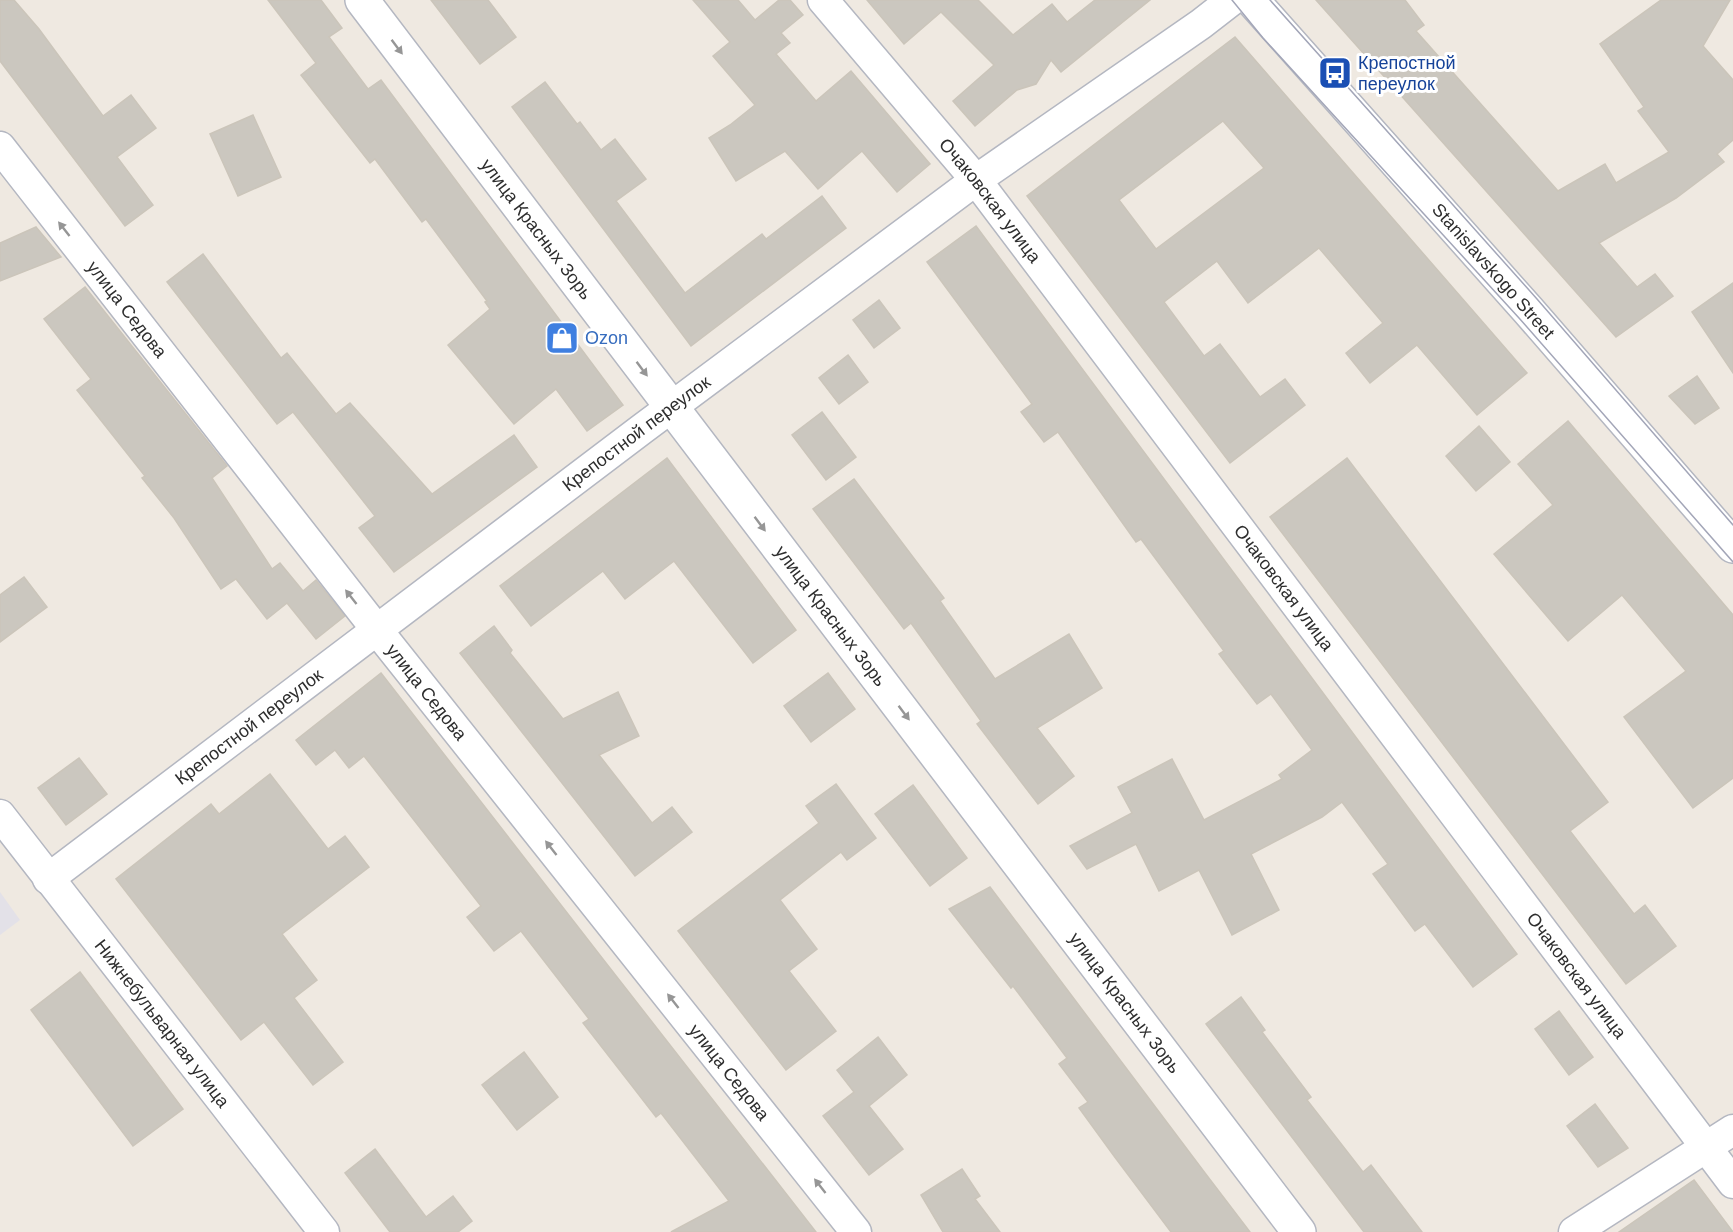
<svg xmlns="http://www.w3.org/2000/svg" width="1733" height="1232" font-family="Arial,sans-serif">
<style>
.industrial{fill:#e3e1e8}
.building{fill:#cbc7bf;stroke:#cbc5ba;stroke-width:1.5;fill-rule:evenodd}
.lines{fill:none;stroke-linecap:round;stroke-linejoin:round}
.minor-casing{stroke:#b4b7c1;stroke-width:33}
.tertiary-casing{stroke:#b4b7c1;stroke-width:36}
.minor{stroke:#fff;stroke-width:30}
.tertiary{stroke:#fff;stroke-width:33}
.tram{stroke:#a3a6b8;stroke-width:1.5}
.oneway{fill:#969696}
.labels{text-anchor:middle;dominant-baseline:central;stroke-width:6;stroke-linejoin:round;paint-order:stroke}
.transit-label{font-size:18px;fill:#164399;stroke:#fff;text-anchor:start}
.street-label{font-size:18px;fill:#2e2e2e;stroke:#fff}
.shop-label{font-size:18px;fill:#366cbe;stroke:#fff;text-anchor:start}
</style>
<rect width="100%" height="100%" fill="#efe9e1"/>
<polygon class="industrial" points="0,892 20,920 0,935"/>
<g class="building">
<polygon points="0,0 14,0 39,29 103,116 131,95 156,128 117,157 153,205 125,226 0,61"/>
<polygon points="268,0 321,0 342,28 329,37 368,89 381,80 623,405 587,431 556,389 514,424 448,345 490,309 485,302 487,301 426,219 422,222 375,159 370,163 301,75 316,63"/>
<polygon points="431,0 488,0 516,37 480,64"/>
<polygon points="693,0 738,0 755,20 779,0 790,0 803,15 781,33 790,43 776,54 816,101 851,71 930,164 897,192 862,151 818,189 785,151 736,181 709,138 730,125 755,105 713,56 730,42"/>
<polygon points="867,0 978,0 1013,35 1052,4 1067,22 1095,0 1150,0 1061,72 1051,60 1036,84 1017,90 975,126 953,101 994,65 941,12 904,44"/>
<polygon points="1316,0 1405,0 1424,25 1416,31 1558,191 1605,164 1616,183 1669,152 1638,111 1644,107 1600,44 1661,0 1730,0 1703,46 1733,80 1733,140 1717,154 1724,162 1676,198 1599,243 1637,287 1655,274 1673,296 1616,337"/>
<path d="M1235 37 1527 373 1477 415 1417 345 1370 383 1346 353 1383 323 1319 248 1248 303 1217 261 1164 302 1204 356 1220 344 1260 397 1285 379 1305 405 1230 463 1027 196ZM1223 121 1264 168 1156 249 1119 200Z"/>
<polygon points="545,82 577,124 580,122 601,150 615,139 646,179 616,201 685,293 762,234 766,239 822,196 846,228 691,346 512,107"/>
<polygon points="253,115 281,177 238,196 210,134"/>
<polygon points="976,226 1517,954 1473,987 1425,924 1415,931 1373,874 1388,864 1342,802 1322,817 1251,854 1279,910 1232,935 1199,870 1159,891 1136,844 1087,869 1070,846 1132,813 1118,787 1172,759 1204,820 1282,779 1279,775 1312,750 1271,694 1257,704 1219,654 1224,651 1141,539 1136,542 1058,432 1044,442 1021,412 1032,404 927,262"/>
<polygon points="36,227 61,257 0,281 0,243"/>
<polygon points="203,254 281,358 287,353 336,414 350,403 432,494 514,435 537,467 394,572 359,528 375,516 293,412 277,424 167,282"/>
<polygon points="1733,283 1733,373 1692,312"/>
<polygon points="85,287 227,466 212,478 272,569 280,563 303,591 316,580 345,616 316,639 287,603 267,619 236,579 221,589 174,518 142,478 145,476 77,390 91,379 44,319"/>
<polygon points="879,300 900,328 874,348 853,320"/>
<polygon points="848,355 868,382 839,404 819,378"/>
<polygon points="1697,376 1719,408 1695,424 1669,396"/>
<polygon points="822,412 856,457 826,480 792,435"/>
<polygon points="1568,421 1733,615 1733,778 1693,808 1624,717 1686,671 1622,595 1568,641 1494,554 1553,505 1518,464"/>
<polygon points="1479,426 1510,462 1476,491 1446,456"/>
<polygon points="667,458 796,630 753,663 674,561 625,599 603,571 531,626 500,586"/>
<polygon points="1347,458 1608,802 1570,831 1634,914 1645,905 1676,946 1626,984 1270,517"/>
<polygon points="854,479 944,598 940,601 995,679 1069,634 1102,688 1037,728 1074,776 1038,804 977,724 981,721 911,623 904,629 813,509"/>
<polygon points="24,577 47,607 0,642 0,595"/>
<polygon points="494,626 512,650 510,653 563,719 618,692 639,736 599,755 652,823 672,807 692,832 635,876 460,653"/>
<polygon points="381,673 606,963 816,1232 671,1232 729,1201 661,1113 656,1117 629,1082 583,1023 589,1019 521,931 494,951 467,917 481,906 364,756 349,768 335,750 316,765 296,740"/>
<polygon points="828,673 855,709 811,742 784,706"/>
<polygon points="79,758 107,794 66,825 38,788"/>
<polygon points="270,774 328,849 345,836 369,867 282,934 317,980 294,998 343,1062 313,1085 264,1022 241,1040 116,879 211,804 219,814"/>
<polygon points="836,784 876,838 847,860 841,852 780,900 817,949 789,971 836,1031 786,1070 678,931 819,823 806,806"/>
<polygon points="913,785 967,858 930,886 875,814"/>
<polygon points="990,887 1205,1173 1250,1232 1171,1232 1114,1156 1079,1108 1088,1102 1059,1064 1067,1058 1013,986 1011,988 949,909"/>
<polygon points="80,972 183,1109 133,1146 31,1010"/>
<polygon points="1241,997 1265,1030 1262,1032 1311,1097 1307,1100 1363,1172 1371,1165 1422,1232 1364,1232 1206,1024"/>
<polygon points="1559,1011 1593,1057 1569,1075 1535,1029"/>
<polygon points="878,1037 907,1075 869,1106 903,1149 869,1175 823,1116 854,1092 837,1070"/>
<polygon points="524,1052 558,1097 517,1130 482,1085"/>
<polygon points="1595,1104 1628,1148 1598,1167 1567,1126"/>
<polygon points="375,1149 426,1217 453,1196 472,1221 458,1232 390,1232 345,1173"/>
<polygon points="962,1169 980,1196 975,1199 1000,1232 943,1232 921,1195"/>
<polygon points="1694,1180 1733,1232 1619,1232"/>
</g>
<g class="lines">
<g class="minor-casing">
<g id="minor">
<path id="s1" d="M823 0 976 180 1733 1183"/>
<path id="s2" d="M0 147 377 630 856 1232"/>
<path id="s3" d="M0 815 324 1232"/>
<path id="s4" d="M48 879 642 429 976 180 1201 24 1232 0"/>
<polyline points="1574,1232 1733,1130"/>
</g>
</g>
<g class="tertiary-casing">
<g id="tertiary">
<path id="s5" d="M362 0 1299 1232"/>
<path id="s6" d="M1252 0 1528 310 1733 546"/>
</g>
</g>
<use href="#minor" class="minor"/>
<use href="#tertiary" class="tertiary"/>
<g class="tram">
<polyline points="1232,0 1263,38 1519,318 1733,562"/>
<polyline points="1270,0 1537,299 1733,525"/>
</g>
</g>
<defs><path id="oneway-solid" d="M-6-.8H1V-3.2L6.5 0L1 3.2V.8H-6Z" transform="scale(1.5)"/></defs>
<g class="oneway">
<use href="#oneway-solid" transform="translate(397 47) rotate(53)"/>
<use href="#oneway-solid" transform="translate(64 229) rotate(-128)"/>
<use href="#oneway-solid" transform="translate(642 369) rotate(53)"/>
<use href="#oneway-solid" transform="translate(760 524) rotate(53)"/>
<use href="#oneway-solid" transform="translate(351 597) rotate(-128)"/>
<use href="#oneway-solid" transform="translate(904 713) rotate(53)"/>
<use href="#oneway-solid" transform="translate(551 848) rotate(-128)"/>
<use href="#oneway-solid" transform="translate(673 1001) rotate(-128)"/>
<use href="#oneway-solid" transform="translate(820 1186) rotate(-128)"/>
</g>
<defs>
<g id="bus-square" transform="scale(1.725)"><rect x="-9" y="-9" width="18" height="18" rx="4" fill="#1a4fb4" stroke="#fff"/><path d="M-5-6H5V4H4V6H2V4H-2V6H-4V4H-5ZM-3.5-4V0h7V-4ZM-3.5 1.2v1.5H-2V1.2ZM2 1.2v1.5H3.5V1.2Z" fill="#fff"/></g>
<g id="shop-square" transform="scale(1.725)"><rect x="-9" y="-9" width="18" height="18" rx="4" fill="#3f7fe0" stroke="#fff"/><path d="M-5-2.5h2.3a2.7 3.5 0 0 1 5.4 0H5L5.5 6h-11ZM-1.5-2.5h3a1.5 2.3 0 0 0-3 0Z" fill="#fff"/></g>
</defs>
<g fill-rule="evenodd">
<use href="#bus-square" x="1335" y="73"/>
<use href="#shop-square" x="562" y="338"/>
</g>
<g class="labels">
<g class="transit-label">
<text x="1358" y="63">Крепостной<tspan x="1358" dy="21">переулок</tspan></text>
</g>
<g class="street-label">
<text stroke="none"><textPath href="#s1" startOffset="261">Очаковская улица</textPath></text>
<text stroke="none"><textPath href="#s5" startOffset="288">улица Красных Зорь</textPath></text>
<text stroke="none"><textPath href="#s6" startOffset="363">Stanislavskogo Street</textPath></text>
<text stroke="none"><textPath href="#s2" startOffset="206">улица Седова</textPath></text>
<text stroke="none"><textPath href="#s4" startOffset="738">Крепостной переулок</textPath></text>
<text stroke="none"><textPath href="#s1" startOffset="747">Очаковская улица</textPath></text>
<text stroke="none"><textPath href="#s5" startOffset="774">улица Красных Зорь</textPath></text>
<text stroke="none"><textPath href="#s2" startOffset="692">улица Седова</textPath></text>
<text stroke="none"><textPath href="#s4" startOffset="252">Крепостной переулок</textPath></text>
<text stroke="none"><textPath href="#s1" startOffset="1233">Очаковская улица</textPath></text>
<text stroke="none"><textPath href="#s5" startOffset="1260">улица Красных Зорь</textPath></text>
<text stroke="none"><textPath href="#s3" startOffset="264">Нижнебульварная улица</textPath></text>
<text stroke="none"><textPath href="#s2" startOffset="1178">улица Седова</textPath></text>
</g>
<g class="shop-label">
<text x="585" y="338">Ozon</text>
</g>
</g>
</svg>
